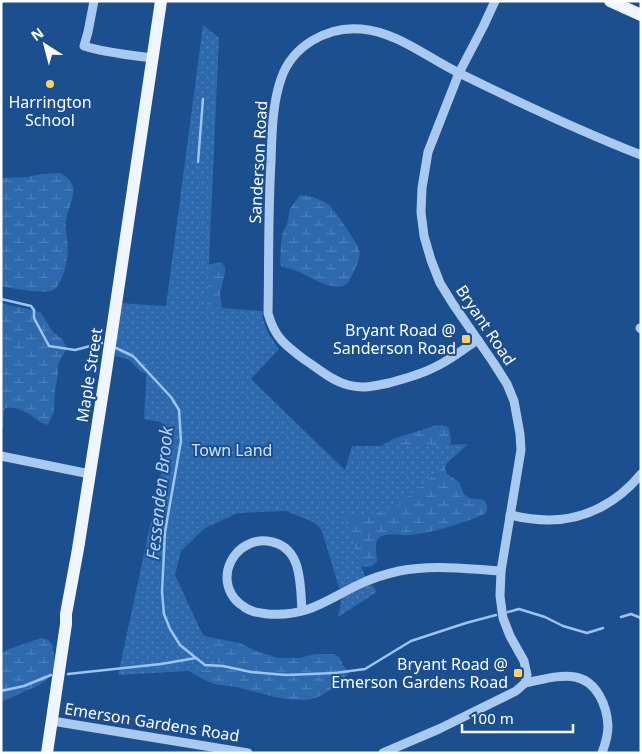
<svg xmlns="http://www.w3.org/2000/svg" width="642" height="754" font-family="'Noto Sans',sans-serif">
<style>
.wetland{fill:url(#wetland-marsh)}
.park{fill:url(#park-dots)}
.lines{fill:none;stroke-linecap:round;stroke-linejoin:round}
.stream{stroke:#9cc4f0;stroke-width:2.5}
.minor{stroke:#a9c9ee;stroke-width:9}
.major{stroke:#f0f6ff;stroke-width:12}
.poi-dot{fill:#ffd166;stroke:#1b4f8f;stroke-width:2}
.labels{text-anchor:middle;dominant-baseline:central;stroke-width:4;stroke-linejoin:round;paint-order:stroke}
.poi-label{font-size:16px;fill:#fff;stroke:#1b4f8f;text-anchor:end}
.street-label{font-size:16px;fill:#fff;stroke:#1b4f8f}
.park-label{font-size:16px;fill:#cfe3fa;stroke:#1b4f8f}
.water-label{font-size:18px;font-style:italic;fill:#b5d3f5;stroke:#1b4f8f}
</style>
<defs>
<pattern id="wetland-marsh" width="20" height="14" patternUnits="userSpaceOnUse" patternTransform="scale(1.25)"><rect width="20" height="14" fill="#2e69ad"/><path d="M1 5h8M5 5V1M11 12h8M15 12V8" fill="none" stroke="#4d80b9"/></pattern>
<pattern id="park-dots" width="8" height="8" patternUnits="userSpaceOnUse" patternTransform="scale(1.25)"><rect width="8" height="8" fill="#2e69ad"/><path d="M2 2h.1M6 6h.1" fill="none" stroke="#4d80b9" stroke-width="1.8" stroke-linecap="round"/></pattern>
</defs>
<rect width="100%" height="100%" fill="#1b4f8f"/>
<g class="wetland">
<path d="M60 173C66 176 71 180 73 187 75 198 67 210 66 221 65 230 68 240 68 249 68 259 63 282 55 289 46 296 13 288 1 286V178L27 177 42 174Z"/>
<path d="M300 195C309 195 321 199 329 205 334 209 357 243 359 249 361 257 357 265 354 271 351 277 349 284 343 286 327 289 313 278 299 272 293 269 287 269 281 266L280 261 282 234 287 224 290 209Z"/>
<path d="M221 262 225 267V273L220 294 223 314 245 378 351 478 381 446 393 439 434 426 441 425 448 427 450 433 451 442 445 469 447 474 459 482 464 494 469 498 484 500 487 505V511L484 514 478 517C456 525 432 533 409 535 400 536 386 531 378 539 374 544 377 556 377 562L370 567H364L357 563 328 539 319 527 311 520 168 447 161 427 165 400 147 374 141 372 127 358 147 325 206 265Z"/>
<path d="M1 303 12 306 34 310 41 313 53 332 63 340 66 346V350L58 364V374L55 390 54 412 48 425C39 423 36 418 29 414 23 410 12 406 5 408 3 414 4 421 3 427L1 429Z"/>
<path d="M193 634 240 643 256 651 278 658H299L315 654H334L340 658 343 665 349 673C339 683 328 694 315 698 295 705 257 692 236 687 227 685 217 686 209 682 200 678 191 672 182 667Z"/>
<path d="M41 638C52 641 53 642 54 654 56 679 43 684 23 692 16 695 9 699 1 702V654L9 649Z"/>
</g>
<path class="park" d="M203 25 219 38 207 307 262 311C263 326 270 337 279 349L251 379 345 470 352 446H431L468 444 425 483 391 510 344 517 364 574 377 592 338 617 342 597 320 525 286 511 238 513 205 528 181 551 175 575 200 629 222 669 118 675 172 424 144 419 147 364 115 356 119 303 166 306Z"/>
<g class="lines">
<g class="stream">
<polyline points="198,162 203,99"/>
<polyline points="1,299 31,306 34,310 34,318 49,346 75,350 102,343"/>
<polyline points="116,348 133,356 171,397 179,410 181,441 165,532 162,592 164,614 170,629 180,645 196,658"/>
<polyline points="508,612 519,609 545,617 563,626 587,633 603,628"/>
<polyline points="621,617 631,614 641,618"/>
<polyline points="68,674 161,664 196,658 205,665 223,666 251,672 286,675 335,673 365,669 411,641 466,623 496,615"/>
<polyline points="1,691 24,686 51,675"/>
</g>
<g class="minor">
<path d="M94 1 88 32 84 46C106 53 129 55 153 58"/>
<polyline points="640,328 641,329"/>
<path d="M478 340C463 349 449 361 433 368 419 375 404 379 389 383 375 386 362 389 348 385 332 381 319 369 305 360 286 346 274 337 268 313 269 263 268 212 271 162 272 134 272 105 281 79 292 46 327 26 361 29 398 32 429 59 461 74 520 103 580 131 641 155"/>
<polyline points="1,456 90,474"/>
<path d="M510 515C523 518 536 520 549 520 586 520 618 502 641 474"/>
<path d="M302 611C300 584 303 545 267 541 258 540 249 543 242 548 233 555 227 566 227 577 227 589 233 600 243 606 250 612 259 613 268 614 308 617 326 600 360 584 372 578 386 574 399 571 433 564 467 569 501 571"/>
<path d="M525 683C541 680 560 674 575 677 597 681 607 706 608 726 608 735 605 745 602 753"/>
<polyline points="52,721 248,753"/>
<polyline points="383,753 439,729 516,691 525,683 527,675 524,661 510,636 503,618 500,596 501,571 521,450 520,434 514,401 507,384 493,362 453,304 440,283 431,260 424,236 421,212 422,188 428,152 459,73 483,27 495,1"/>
</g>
<g class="major">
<polyline points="610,1 641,15"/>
<polyline points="47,753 66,624 66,614 78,549 105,378 161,1"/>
</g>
</g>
<g class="poi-dot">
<circle cx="50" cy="84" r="5"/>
<rect x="461" y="334" width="10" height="10" rx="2.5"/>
<rect x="513" y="668" width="10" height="10" rx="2.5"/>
</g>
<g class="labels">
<g class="poi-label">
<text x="50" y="102" text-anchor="middle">Harrington<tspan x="50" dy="18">School</tspan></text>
<text x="456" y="330">Bryant Road @<tspan x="456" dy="18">Sanderson Road</tspan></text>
<text x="508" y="664">Bryant Road @<tspan x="508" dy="18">Emerson Gardens Road</tspan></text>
</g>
<g class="street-label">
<text transform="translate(258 162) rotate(-87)">Sanderson Road</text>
<text transform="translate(486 325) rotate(56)">Bryant Road</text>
<text transform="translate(89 375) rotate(-81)">Maple Street</text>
<text transform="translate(152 722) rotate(9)">Emerson Gardens Road</text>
</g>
<g class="park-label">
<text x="232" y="450">Town Land</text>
</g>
<g class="water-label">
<text transform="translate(159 493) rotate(-84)">Fessenden Brook</text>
</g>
</g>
<rect width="642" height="754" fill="none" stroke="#ffffff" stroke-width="5"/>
<g transform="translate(45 45) rotate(324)" stroke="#1b4f8f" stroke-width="4" paint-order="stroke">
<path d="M0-4L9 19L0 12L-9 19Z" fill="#ffffff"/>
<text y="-8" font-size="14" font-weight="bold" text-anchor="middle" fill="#ffffff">N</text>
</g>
<path d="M462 724v8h111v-8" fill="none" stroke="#ffffff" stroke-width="2.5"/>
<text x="470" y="724" font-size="15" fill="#ffffff" stroke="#1b4f8f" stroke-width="4" paint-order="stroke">100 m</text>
</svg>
